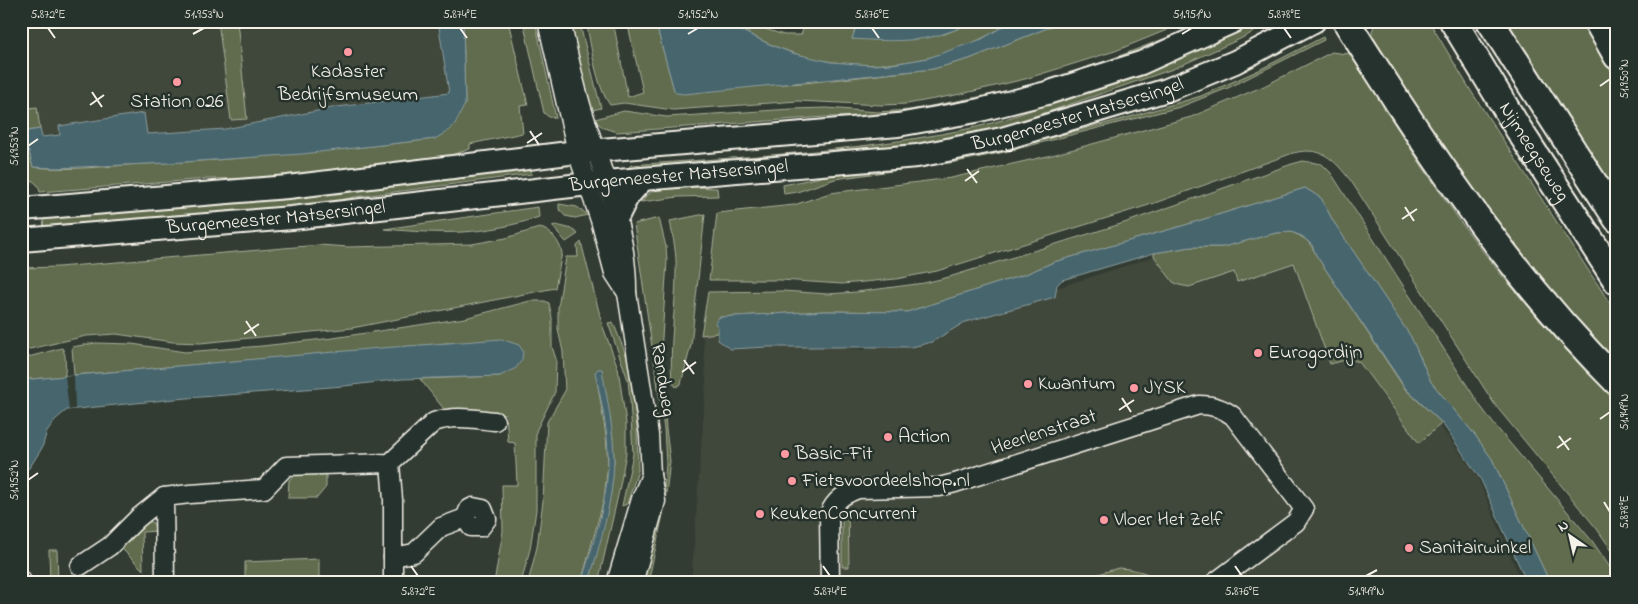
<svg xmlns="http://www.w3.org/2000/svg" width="1638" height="604" font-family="'Indie Flower',sans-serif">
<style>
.built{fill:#40463a}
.green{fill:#606c4d;stroke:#aaae9a}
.water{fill:#47656d;stroke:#8c9d9e}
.pier{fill:#323c33}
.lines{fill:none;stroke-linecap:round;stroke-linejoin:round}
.minor-casing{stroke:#f4f1e8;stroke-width:21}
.major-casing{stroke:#f4f1e8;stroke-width:26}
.highway-casing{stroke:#f4f1e8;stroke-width:30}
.minor{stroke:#26332d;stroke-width:18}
.major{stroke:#26332d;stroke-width:22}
.highway{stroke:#26332d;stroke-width:26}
.ticks{fill:none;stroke:#f4f1e8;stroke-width:2}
.poi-dot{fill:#ff9aa2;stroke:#26332d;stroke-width:2}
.labels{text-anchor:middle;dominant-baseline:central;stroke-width:5;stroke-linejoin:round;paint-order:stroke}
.poi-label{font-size:20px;fill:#f4f1e8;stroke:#26332d;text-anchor:start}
.street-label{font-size:20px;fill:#f4f1e8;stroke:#26332d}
.neatline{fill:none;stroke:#f4f1e8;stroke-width:2}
.ticks-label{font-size:12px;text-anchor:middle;fill:#f4f1e8}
</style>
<rect width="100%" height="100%" fill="#323c33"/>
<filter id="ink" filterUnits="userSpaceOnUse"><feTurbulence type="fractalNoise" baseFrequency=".02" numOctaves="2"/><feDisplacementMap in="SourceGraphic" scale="10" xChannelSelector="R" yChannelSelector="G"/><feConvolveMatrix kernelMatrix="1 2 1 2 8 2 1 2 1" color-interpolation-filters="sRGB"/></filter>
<g filter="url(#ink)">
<g class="built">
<polygon points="21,21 492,21 449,154 21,185"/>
<polygon points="1309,248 1477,476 1522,583 691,583 706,380 702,325 863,350 1165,253"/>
</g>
<g class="green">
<polygon points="218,21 237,21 247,119 231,120"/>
<path d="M463 21H508L528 105 520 106 523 133 470 144V149L433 161 303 177 207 179 40 192C38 181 31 180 21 175V140L29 152 33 167C69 171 107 166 143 164 241 160 338 150 435 139L465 104Z"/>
<polygon points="523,21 535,21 556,118 549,117 544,113"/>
<polygon points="567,21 579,21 601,108 588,111"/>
<path d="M586 21H613L628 97 643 92 627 21H655L674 90 804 83 933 69 969 59 1065 21H1189L1115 51 1025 79 961 94 907 104 882 105 798 101 673 110 624 103 610 105C596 86 591 45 586 21Z"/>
<path d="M729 21H756L765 29 784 35H801L806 21 827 27 830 21H858L852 39 945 34 976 21H1012C928 78 812 80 729 21Z"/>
<path d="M1251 21H1275L1240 39 1173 69 998 129 920 146 628 169V168L631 165C741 157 853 152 962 130 1001 123 1039 107 1077 93 1136 72 1195 51 1251 21Z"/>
<polygon points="1376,21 1429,21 1471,91 1617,314 1617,374 1517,266 1372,43 1372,31"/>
<polygon points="1505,21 1583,21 1617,81 1617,199"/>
<polygon points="1184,31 1148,49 1074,75 974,101 884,116 824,117 617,132 604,128 594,120 595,119 624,111 667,117 792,109 827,108 877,112 910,110 999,93 1048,80 1101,63"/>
<polygon points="1323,37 1324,40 1228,88 1180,107 1005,152 956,162 835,179 797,192 784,194 783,185 835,174 1009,148 1123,119 1201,96 1259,70"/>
<path d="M1353 51 1373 84 1385 109 1422 166 1462 224 1498 271 1548 329 1617 400V558L1597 529 1495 405 1351 181C1333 159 1323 146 1293 153L1152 204 937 271 896 279 842 284 781 280H709L717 213 794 205 830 193 951 178 1052 155 1191 117 1264 86 1332 52 1346 54Z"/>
<polygon points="37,107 40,129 21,132 21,109"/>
<polygon points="1303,161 1322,164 1331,173 1479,404 1493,423 1593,542 1617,578 1617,583 1550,583 1492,459 1475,435 1431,382 1411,337 1333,221 1321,198 1305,188 1182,226 1054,262 1026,274 907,312 824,311 719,317 717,333 701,335 708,292 782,291 828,294 857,292 924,283 949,277 1124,223 1292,164"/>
<polygon points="530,167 532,174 355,197 300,208 44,230 43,218"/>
<polygon points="667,186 717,188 718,196 678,197 641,202 651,192"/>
<polygon points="559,204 577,207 588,215 575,218 565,216 559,209"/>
<path d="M538 207 539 217C482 236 443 234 384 229Z"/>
<path d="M705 214 691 345 681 384 676 387 672 382C669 345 676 308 676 271 677 254 673 238 670 221Z"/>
<polygon points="659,218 666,247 667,261 661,353 666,429 670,461 664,510 648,583 640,583 663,499 666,464 664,429 634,224"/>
<polygon points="556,225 572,229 578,234 566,242 552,226"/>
<path d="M539 228C550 229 560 242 562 253L555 288 352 328 200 343 173 342 116 334 86 336 21 351V268L58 267 319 245 349 247 472 244 506 238Z"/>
<path d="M1291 232C1304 237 1310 241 1316 255L1405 389 1442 423 1419 443 1359 362 1350 359 1330 364 1294 263 1237 282 1234 272 1189 287 1179 285 1173 282 1154 256V253L1191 247H1223L1276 233Z"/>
<polygon points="581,242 603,327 618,368 626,423 626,453 619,491 598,583 589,583 611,492 614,461 613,439 601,369 598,386 606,436 608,463 604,499 581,583 528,583 537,547 543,501 547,422 565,391 563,352 558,329 558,308 566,257 578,257 577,246"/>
<polygon points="530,301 545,301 549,303 552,318 552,347 556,359 555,392 536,431 536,510 530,549 521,583 494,583 503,531 502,485 517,485 515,443 508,442 506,414 489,412 447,413 420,379 500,376 459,342 74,375 72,347 95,343 132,344 185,352 262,346 333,338 465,318"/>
<polygon points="613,322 628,360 637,427 638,471 627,504 622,506 633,454 630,400 628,380 608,323"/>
<path d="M62 348C67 355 65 367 65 376L21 380V359Z"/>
<polygon points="297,473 326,474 326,487 317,498 288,498 289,480"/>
<polygon points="848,509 849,567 842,567 842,523 843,518"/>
<polygon points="143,521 152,522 158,531 142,532 143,570 118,545"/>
<polygon points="49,550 57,550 58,582 50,583"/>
<polygon points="319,559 319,583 245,583 245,562"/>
<path d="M1118 568C1134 569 1150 572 1162 583H1070Z"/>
</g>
<g class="water">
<polygon points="438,21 463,21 465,104 456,122 450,130 435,139 302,154 169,163 57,168 33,167 29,152 21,140 21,132 40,129 42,137 60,135 59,126 144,113 147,134 225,129 337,107 449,93"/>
<polygon points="655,21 729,21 740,30 769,44 792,53 831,62 872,65 893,64 928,58 982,39 1012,21 1065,21 969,59 933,69 684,94 676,93 674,90"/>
<path d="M858 21H889L899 25 911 21H976C966 25 956 30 946 33 917 43 882 41 852 39Z"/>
<polygon points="1305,188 1321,198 1333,221 1411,337 1431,382 1475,435 1492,459 1550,583 1527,583 1481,480 1442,423 1406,389 1316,255 1312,245 1302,236 1291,232 1276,233 1223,247 1191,247 1154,253 1062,280 1057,285 1055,297 965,322 932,342 912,347 768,347 730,349 718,340 718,327 715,323 719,317 824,311 907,312 1026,274 1054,262 1182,226"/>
<polygon points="501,339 519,345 523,351 522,360 516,368 500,376 402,379 344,386 175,399 67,410 56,419 47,431 42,448 30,467 21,476 21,380 368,349"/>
<path d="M598 369H602C607 399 614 430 614 461 613 502 600 543 589 582L581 583C593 544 607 504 608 463 609 433 601 401 595 372Z"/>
</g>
<polygon class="pier" points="74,375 75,409 69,410 65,376"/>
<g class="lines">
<g class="minor-casing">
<g id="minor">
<polyline points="547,21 577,152 600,220 614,273 627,293"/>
<path d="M561 21C568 52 574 84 584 115 602 173 628 230 627 293L649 435 651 475 656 501 633 583"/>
<polyline points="390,463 393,500 393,583"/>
<polyline points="164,497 165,583"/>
<polyline points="393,557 414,553 441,527 465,518 469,509 473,507 483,509 487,519 481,527 471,527 465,518"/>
<path d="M80 566 110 546 138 518 164 497 190 494 264 489 286 466 390 463 434 422C454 415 474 419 495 421"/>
<polyline points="21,579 22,583"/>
<polyline points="616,583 641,499 651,475"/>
<path d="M830 583 829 514C835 500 844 494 858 489L939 487 955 483 1199 405C1212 405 1223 408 1233 416L1304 509 1296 522 1214 583"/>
</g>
</g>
<g class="major-casing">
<g id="major">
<polyline points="21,209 288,187 577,152 898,125 976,111 1047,93 1141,63 1234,21"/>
<polyline points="618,215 627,197 643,179"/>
<path id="s1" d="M21 240 292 218 606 182 917 156 1002 139 1167 90 1235 62 1314 21"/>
</g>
</g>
<g class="highway-casing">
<g id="highway">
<path d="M1346 21C1363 49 1382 77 1399 104 1464 203 1533 298 1617 382"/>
<path id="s2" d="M1453 21 1519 130 1617 281"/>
<polyline points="1490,21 1617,219"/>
<polyline points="1597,21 1617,56"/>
</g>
</g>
<use href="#minor" class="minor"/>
<use href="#major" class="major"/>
<use href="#highway" class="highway"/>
</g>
</g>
<path class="ticks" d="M48 28 55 38M460 28 467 38M872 28 879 38M1284 28 1291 38M193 34 204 28M688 34 698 28M1182 34 1192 28M1600 86 1610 79M92 92 102 107M90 105 104 95M530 131 539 145M527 143 542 133M28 146 38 139M967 169 977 183M965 181 979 171M1405 207 1414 221M1402 219 1417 209M246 321 256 336M244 334 259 324M684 360 694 374M682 372 696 362M1122 398 1131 412M1119 410 1134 400M1600 419 1610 412M1559 436 1569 450M1557 448 1571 438M28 480 38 473M1604 502 1610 512M411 566 418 576M823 566 830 576M1235 566 1242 576M1366 576 1377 570"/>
<g class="poi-dot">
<circle cx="348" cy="52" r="5"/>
<circle cx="177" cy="82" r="5"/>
<circle cx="1258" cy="353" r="5"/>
<circle cx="1028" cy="384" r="5"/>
<circle cx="1134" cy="388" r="5"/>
<circle cx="888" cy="437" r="5"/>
<circle cx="785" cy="454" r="5"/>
<circle cx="792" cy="481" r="5"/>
<circle cx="760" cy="514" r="5"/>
<circle cx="1104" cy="520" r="5"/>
<circle cx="1409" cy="548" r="5"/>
</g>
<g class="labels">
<g class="poi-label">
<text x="348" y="72" text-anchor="middle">Kadaster<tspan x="348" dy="23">Bedrijfsmuseum</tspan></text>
<text x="177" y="102" text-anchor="middle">Station 026</text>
<text x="1268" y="353">Eurogordijn</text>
<text x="1038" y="384">Kwantum</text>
<text x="1144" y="388">JYSK</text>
<text x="898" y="437">Action</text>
<text x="795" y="454">Basic-Fit</text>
<text x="802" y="481">Fietsvoordeelshop.nl</text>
<text x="770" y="514">KeukenConcurrent</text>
<text x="1114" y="520">Vloer Het Zelf</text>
<text x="1419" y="548">Sanitairwinkel</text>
</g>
<g class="street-label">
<text stroke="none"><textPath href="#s1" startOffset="1066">Burgemeester Matsersingel</textPath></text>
<text stroke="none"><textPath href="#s2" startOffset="154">Nijmeegseweg</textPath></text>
<text stroke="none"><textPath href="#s1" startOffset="661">Burgemeester Matsersingel</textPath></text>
<text stroke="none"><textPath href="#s1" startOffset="256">Burgemeester Matsersingel</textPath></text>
<text transform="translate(662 380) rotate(81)">Randweg</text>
<text transform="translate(1044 433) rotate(-18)">Heerlenstraat</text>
</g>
</g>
<rect width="1638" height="604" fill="none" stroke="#26332d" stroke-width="55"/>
<g transform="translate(1570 536) rotate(326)" stroke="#26332d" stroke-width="4" paint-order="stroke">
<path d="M0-4L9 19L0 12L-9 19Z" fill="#f4f1e8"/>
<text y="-8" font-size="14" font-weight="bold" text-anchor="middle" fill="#f4f1e8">N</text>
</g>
<rect x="28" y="28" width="1582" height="548" class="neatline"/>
<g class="ticks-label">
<text x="48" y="18">5.872°E</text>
<text x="204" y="18">51.953°N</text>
<text x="460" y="18">5.874°E</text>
<text x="698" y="18">51.952°N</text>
<text x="872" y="18">5.876°E</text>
<text x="1192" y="18">51.951°N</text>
<text x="1284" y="18">5.878°E</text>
<text transform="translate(1624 79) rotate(-90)" y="4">51.950°N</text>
<text transform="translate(14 146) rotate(-90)" y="4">51.953°N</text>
<text transform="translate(1624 412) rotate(-90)" y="4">51.949°N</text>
<text transform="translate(14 480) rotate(-90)" y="4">51.952°N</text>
<text transform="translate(1624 512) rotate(-90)" y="4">5.878°E</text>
<text x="418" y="595">5.872°E</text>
<text x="830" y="595">5.874°E</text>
<text x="1242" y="595">5.876°E</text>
<text x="1366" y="595">51.949°N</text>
</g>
</svg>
